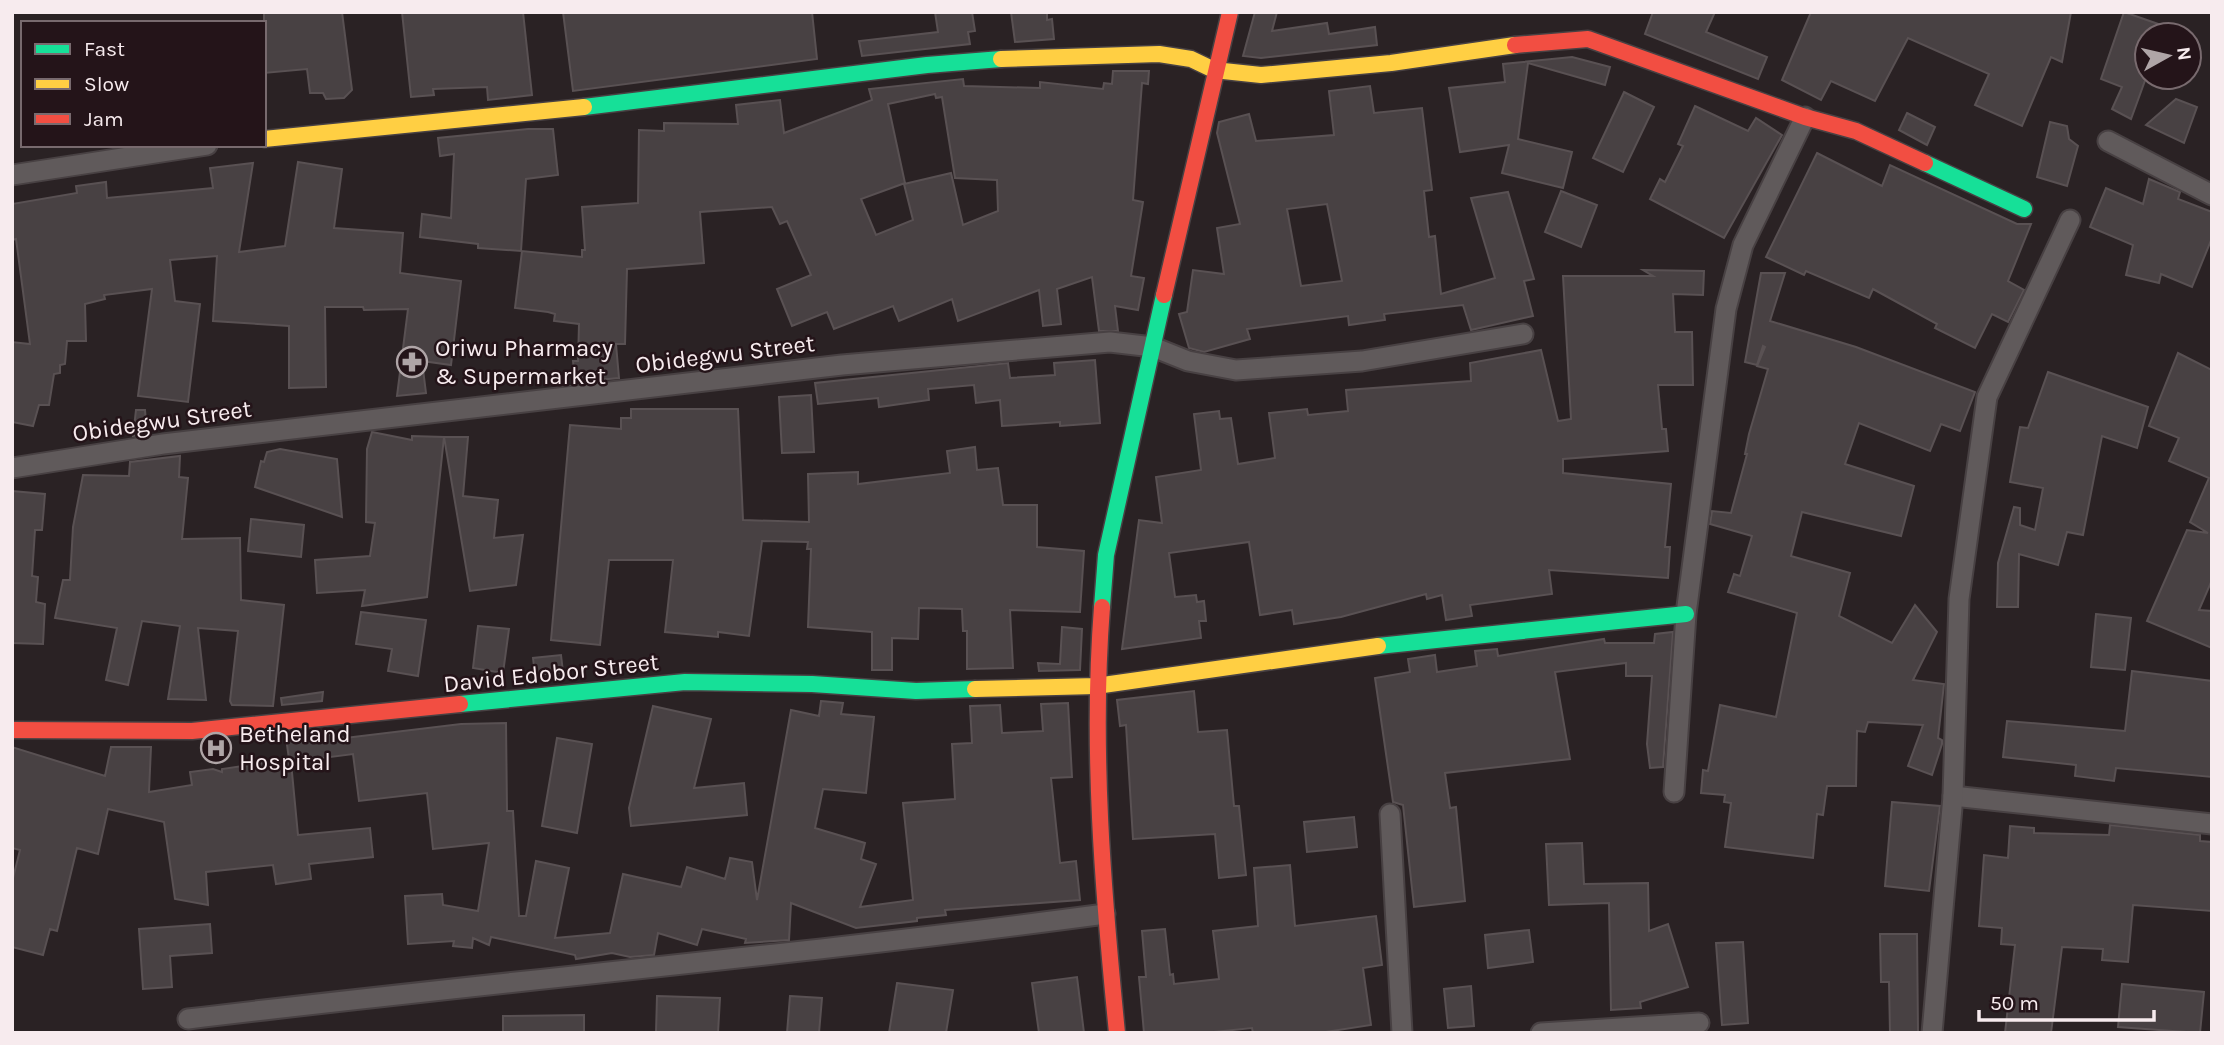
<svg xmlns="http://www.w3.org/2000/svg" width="2224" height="1045" font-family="Karla,sans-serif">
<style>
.building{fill:#484143;stroke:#595153;stroke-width:2;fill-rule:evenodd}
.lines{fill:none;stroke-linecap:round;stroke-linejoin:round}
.street-casing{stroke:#484143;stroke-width:23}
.fast-casing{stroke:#484143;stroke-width:19}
.slow-casing{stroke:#484143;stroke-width:19}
.jam-casing{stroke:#484143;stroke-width:19}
.street{stroke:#605a5b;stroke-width:19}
.fast{stroke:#16e098;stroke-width:16}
.slow{stroke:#ffcf43;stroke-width:16}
.jam{stroke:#f24e42;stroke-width:16}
.labels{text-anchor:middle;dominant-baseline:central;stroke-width:5;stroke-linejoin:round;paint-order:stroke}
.poi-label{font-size:24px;fill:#f7ebee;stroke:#241419;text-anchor:start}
.street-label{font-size:24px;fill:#f7ebee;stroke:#241419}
</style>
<rect width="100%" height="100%" fill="#2a2224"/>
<g class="building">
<polygon points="264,12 342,12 352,90 344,98 326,99 323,93 310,93 307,69 264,73"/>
<polygon points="402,12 523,12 532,95 488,100 487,87 433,89 434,95 411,97"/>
<polygon points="563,12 812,12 817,59 573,91"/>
<polygon points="935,12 972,12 975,31 968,32 970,44 862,56 859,41 938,32"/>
<polygon points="1011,12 1047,12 1047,20 1052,19 1054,39 1015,42"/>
<polygon points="1255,12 1277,12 1272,31 1327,23 1329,34 1375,27 1377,45 1261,58 1243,56"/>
<polygon points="1653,12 1715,12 1706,32 1767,57 1758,79 1645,34"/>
<polygon points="1811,12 2071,12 2062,62 2051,57 2022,126 1975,105 1989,74 1908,38 1875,101 1831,81 1821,100 1782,80"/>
<polygon points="2124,12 2184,33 2147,35 2147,75 2131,119 2112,109 2122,87 2101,79"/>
<polygon points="1572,57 1610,67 1605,85 1528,63 1518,139 1572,152 1563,188 1502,173 1509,145 1460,152 1449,88 1505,82 1503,64"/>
<path d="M1113 71H1149L1148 84 1142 83 1133 200 1143 202 1131 276 1144 278 1138 310 1115 306 1118 331H1099L1092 277 1057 289 1061 324 1043 326 1039 290 958 321 952 299 899 321 893 306 834 329 827 312 792 326 777 289 811 275 787 221 780 224 772 207 700 212 704 263 627 269 625 344H616L619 378 575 382 573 361H578L579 324 554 321 555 314 548 312 515 308 522 251 582 257V250H585L582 207 638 203 639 130 664 131V123L738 124 736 105 780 100 784 133 872 100 869 89 963 79 964 86 1040 88V82L1103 89 1104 83 1112 84ZM935 94 936 98 942 97 955 178 997 180 998 211 963 225 951 173 904 184 913 220 876 235 861 199 905 183 888 104Z"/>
<path d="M1370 86 1374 113 1422 108 1432 190 1424 191 1429 237 1435 236 1441 294 1495 278 1471 198 1508 192 1534 279 1524 281 1533 316 1471 330 1463 305 1384 314 1385 320 1349 325 1348 316 1247 329 1250 339 1204 352 1189 348 1179 314 1187 312 1193 270 1224 274 1217 228 1240 224 1217 133 1219 122 1249 114 1256 141 1334 135 1329 91ZM1327 204 1342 281 1301 286 1287 209Z"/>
<polygon points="1624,92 1654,107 1623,172 1593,158"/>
<polygon points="2176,99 2197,107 2184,143 2146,125"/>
<polygon points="1695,106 1748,131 1756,118 1782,135 1724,238 1650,199 1660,179 1665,182 1683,146 1678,144"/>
<polygon points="1907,113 1935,127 1927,145 1899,130"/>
<polygon points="2050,122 2067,126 2069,139 2078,146 2067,186 2037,177"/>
<polygon points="528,129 553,129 558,175 526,179 521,251 478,248 478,244 420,237 422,214 451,218 454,154 440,156 438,138"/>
<polygon points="1817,153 1882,186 1890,165 2017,224 2031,224 2008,281 2024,290 2008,322 1992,314 1975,348 1935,328 1937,324 1873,289 1869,298 1806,271 1804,275 1766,257"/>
<polygon points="298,162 342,169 334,228 403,233 400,273 461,281 451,365 422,361 426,393 397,396 408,309 364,310 363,307 325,307 326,387 289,388 289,326 213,321 217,256 170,260 175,301 200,304 188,402 138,396 152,289 104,295 105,299 85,304 86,341 67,341 65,364 60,365 60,373 54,374 49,405 39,405 33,426 12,422 12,342 30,344 16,239 12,240 12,204 77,193 76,186 106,182 107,198 213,188 210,168 253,163 239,252 285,246"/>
<polygon points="2149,179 2180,192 2178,199 2212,212 2212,238 2192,287 2161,274 2159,283 2126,275 2133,245 2090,227 2106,188 2143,204"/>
<polygon points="1561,191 1597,205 1581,247 1545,232"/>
<polygon points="1643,270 1704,271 1703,295 1673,294 1675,332 1692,332 1693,385 1658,385 1662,429 1666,429 1668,451 1563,459 1563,473 1671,484 1665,547 1670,547 1668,578 1549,570 1552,594 1470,605 1472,616 1446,620 1442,595 1427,599 1426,594 1341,617 1294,624 1292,610 1260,615 1249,542 1169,553 1175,597 1196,595 1197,602 1204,601 1206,621 1199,621 1201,638 1122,649 1139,520 1162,523 1156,477 1201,470 1194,414 1219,411 1220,419 1231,418 1238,464 1275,458 1269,413 1307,409 1308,415 1348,411 1346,390 1471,381 1470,363 1541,350 1558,421 1571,419 1563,276 1653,276"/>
<polygon points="1761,273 1785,273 1770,321 1856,347 1975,392 1960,431 1941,424 1930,451 1859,423 1845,464 1914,486 1901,536 1802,512 1791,556 1850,573 1839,616 1892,643 1915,605 1937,632 1913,680 1944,684 1938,738 1942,740 1942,744 1932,775 1908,766 1923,725 1868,722 1865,732 1857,731 1856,786 1827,786 1823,815 1817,814 1813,858 1725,847 1731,803 1724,802 1725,795 1701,793 1703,770 1708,771 1720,705 1776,717 1797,613 1728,592 1734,574 1740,576 1752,536 1710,524 1712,511 1731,513 1747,454 1745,454 1749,434 1768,369 1757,366 1765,347 1763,346 1757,365 1745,362"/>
<polygon points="2178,353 2212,370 2212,580 2199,610 2212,611 2212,648 2147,621 2187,530 2208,533 2190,522 2209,478 2169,461 2179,438 2149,426"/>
<polygon points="1095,360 1100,423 1060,426 1060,422 1002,426 1000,400 976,403 974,385 928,389 929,400 879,407 878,398 818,404 815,383 1008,363 1010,378 1055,375 1054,363"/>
<polygon points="2048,372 2148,407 2137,448 2102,436 2083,535 2067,532 2058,565 2019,554 2018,607 1997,607 1998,563 2014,507 2020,508 2020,525 2035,530 2043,488 2010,482 2020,427 2028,428"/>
<polygon points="811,395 814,452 782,453 779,397"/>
<polygon points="631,409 738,409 743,520 809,522 808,474 858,472 858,484 950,473 947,451 975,447 977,470 998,468 1003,505 1037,505 1037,547 1084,551 1080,612 1010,610 1013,668 967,669 967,631 963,631 962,609 919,608 918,639 892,638 892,670 872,670 872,632 808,627 811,549 807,549 808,542 762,541 749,636 718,632 718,637 665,632 673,560 609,560 600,645 551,640 570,425 621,429 621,418 631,418"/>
<polygon points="136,410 145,410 147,434 133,436"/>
<polygon points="372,432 412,440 412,436 444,437 427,597 362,606 365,590 317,593 315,560 370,556 375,523 366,522 367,449"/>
<polygon points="444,437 468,437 463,496 498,500 494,538 523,535 516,585 470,591"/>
<polygon points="280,449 337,459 342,517 255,487 261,461 264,462 267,452"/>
<polygon points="180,456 179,477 188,478 182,539 240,538 241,600 284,605 273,706 232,705 230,701 238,631 198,628 206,700 168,699 180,626 142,621 128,685 106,680 117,628 55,618 63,580 70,580 73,527 83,475 129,476 130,462"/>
<polygon points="12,491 45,494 42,530 35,530 32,576 38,577 36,602 45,604 43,644 12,643"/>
<polygon points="251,519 304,525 301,557 248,551"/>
<polygon points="361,612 426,620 418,676 388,671 392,649 356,644"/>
<polygon points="2096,614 2131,618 2125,670 2091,667"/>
<polygon points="478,626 509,629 503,673 473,668"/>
<polygon points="1062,627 1082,629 1080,670 1039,671 1038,663 1060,664"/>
<polygon points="1673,632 1663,767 1650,768 1647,744 1652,676 1626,676 1626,663 1555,672 1570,759 1445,773 1450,808 1456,807 1465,901 1414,907 1403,805 1393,802 1375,678 1410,672 1408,659 1435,655 1437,672 1477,666 1475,651 1497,649 1498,656 1604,639 1605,643 1654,643 1655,634"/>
<polygon points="561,655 563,672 535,675 533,658"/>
<polygon points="2132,671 2212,681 2212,777 2116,768 2114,781 2075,776 2076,765 2003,757 2007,721 2125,731"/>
<polygon points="1194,691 1198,732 1227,730 1234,806 1239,806 1246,875 1219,878 1215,834 1133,839 1126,725 1120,726 1117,700"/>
<polygon points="323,692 322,701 282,705 281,698"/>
<polygon points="821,701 843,703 841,714 874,717 866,793 823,789 815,828 865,843 861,859 876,864 860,907 913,900 903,803 955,799 952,744 972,743 970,706 1000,705 1002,733 1043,731 1041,704 1068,703 1072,777 1051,778 1060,863 1076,861 1080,900 945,910 946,915 917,918 917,921 856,928 791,903 789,940 745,943 746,939 702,929 697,945 658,933 654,955 630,957 612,953 576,959 575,955 491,937 489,945 473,938 472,948 453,946 454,941 408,944 405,896 442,894 443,905 478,911 489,843 433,849 427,793 359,801 353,754 291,762 298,835 370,828 373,857 309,864 311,879 276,884 273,865 206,872 208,905 175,899 164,822 108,809 98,854 77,848 57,931 50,929 43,955 12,947 12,882 20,850 12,848 12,747 105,776 111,747 151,747 149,792 192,785 190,772 213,769 222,772 222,769 289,759 286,738 326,734 345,738 461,724 506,723 507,811 513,811 519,916 526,916 536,861 569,868 555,938 610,933 623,874 681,887 687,867 725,879 730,858 752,862 757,900 791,710 819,716"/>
<polygon points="653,706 711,719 694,788 744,783 747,815 631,826 629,808"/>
<polygon points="557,738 592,744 577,833 542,826"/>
<polygon points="1892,802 1940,806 1929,891 1885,886"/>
<polygon points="1354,817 1357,847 1307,852 1304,822"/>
<polygon points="2110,825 2200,835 2200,841 2212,842 2212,911 2133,905 2128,962 2102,960 2103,949 2062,947 2051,1033 2005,1033 2015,945 2001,944 2002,928 1979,926 1984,855 2008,858 2010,826 2034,828 2034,833 2109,835"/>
<polygon points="1582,843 1584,884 1648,883 1649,931 1668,924 1688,987 1640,1002 1641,1008 1611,1010 1609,903 1549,905 1546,844"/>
<polygon points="1290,865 1295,926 1376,916 1382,965 1363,968 1371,1025 1319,1033 1253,1033 1252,1028 1204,1033 1144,1033 1139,977 1146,977 1142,931 1165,929 1170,975 1173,974 1174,984 1219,979 1213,931 1258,926 1254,868"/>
<polygon points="210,924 212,953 170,956 172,987 143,989 139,929"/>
<polygon points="1529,930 1533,962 1488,968 1485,935"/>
<polygon points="1880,934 1917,934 1918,1033 1890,1033 1889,982 1881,982"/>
<polygon points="1743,942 1748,1023 1722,1025 1716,943"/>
<polygon points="1077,977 1084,1033 1039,1033 1032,983"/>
<polygon points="897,983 953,990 946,1033 889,1033"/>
<polygon points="2122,984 2204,992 2200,1033 2118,1027"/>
<polygon points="1471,986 1474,1026 1448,1028 1444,989"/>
<polygon points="657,996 720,998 718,1033 656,1033"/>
<polygon points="790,996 822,998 819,1033 787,1033"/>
<polygon points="584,1015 584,1033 503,1033 503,1016"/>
</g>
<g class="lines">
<g class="street-casing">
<g id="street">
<polyline points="2108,141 2212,195"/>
<polyline points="12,175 207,145"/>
<polyline points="12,468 163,444 842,365 1110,342 1153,347 1188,361 1236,370 1362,361 1523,334"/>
<polyline points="1674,792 1686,614 1726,309 1743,245 1805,117"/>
<polyline points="1953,796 2212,824"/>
<polyline points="1390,814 1402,1033"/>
<path d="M188 1019C493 982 800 955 1105 914"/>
<polyline points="1541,1033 1699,1023"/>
<polyline points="1932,1033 1953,796 1959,599 1987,397 2070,220"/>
</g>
</g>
<g class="fast-casing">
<g id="fast">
<polyline points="584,107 927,65 1001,59"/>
<polyline points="1925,163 2024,209"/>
<polyline points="1102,607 1106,555 1164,295"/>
<polyline points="1378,646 1686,614"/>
<polyline points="460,704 685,682 812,684 916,691 975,689"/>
</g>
</g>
<g class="slow-casing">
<g id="slow">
<polyline points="1001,59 1159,54 1191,59 1214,70 1261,75 1391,63 1515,45"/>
<polyline points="264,139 584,107"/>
<polyline points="975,689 1096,686 1378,646"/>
</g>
</g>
<g class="jam-casing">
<g id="jam">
<polyline points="1515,45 1588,39 1805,117 1856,131 1925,163"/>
<polyline points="1164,295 1230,12"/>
<path d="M1102 607C1091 748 1103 892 1117 1033"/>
<polyline points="12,730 192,731 460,704"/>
</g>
</g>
<use href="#street" class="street"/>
<use href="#fast" class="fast"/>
<use href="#slow" class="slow"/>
<use href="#jam" class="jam"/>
</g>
<defs>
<g id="pharmacy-ring" transform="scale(1.575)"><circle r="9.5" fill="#241419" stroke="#afa5a7" stroke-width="1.5"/><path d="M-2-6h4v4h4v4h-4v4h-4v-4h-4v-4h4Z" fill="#afa5a7"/></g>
<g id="hospital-ring" transform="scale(1.575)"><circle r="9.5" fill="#241419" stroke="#afa5a7" stroke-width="1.5"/><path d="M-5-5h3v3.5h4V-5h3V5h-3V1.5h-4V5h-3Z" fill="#afa5a7"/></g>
</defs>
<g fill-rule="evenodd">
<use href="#pharmacy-ring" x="412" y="362"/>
<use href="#hospital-ring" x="216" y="748"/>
</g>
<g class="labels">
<g class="poi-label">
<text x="435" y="348">Oriwu Pharmacy<tspan x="435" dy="28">&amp; Supermarket</tspan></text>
<text x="239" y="734">Betheland<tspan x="239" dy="28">Hospital</tspan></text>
</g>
<g class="street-label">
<text transform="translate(725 354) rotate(-7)">Obidegwu Street</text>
<text transform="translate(162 421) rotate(-8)">Obidegwu Street</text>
<text transform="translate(551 673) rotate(-6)">David Edobor Street</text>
</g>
</g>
<rect width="2224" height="1045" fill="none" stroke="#f7ebee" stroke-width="28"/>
<rect x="21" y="21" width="245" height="126" fill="#241419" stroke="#786a6e" stroke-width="2"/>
<rect x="35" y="44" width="35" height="10" fill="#16e098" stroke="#786a6e" stroke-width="2"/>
<text x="84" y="56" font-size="21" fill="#f7ebee">Fast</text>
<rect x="35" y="79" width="35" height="10" fill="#ffcf43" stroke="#786a6e" stroke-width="2"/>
<text x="84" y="91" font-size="21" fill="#f7ebee">Slow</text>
<rect x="35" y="114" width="35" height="10" fill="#f24e42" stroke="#786a6e" stroke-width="2"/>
<text x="84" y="126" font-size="21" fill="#f7ebee">Jam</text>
<g transform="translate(2168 56) rotate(82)"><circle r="33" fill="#241419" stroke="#786a6e" stroke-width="2"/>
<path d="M0-5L12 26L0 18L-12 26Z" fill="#afa5a7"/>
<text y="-10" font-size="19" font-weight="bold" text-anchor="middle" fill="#f7ebee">N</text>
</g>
<path d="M1979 1010v10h175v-10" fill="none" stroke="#f7ebee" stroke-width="3.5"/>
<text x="1990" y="1010" font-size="21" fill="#f7ebee" stroke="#241419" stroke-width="5" paint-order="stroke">50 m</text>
</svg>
